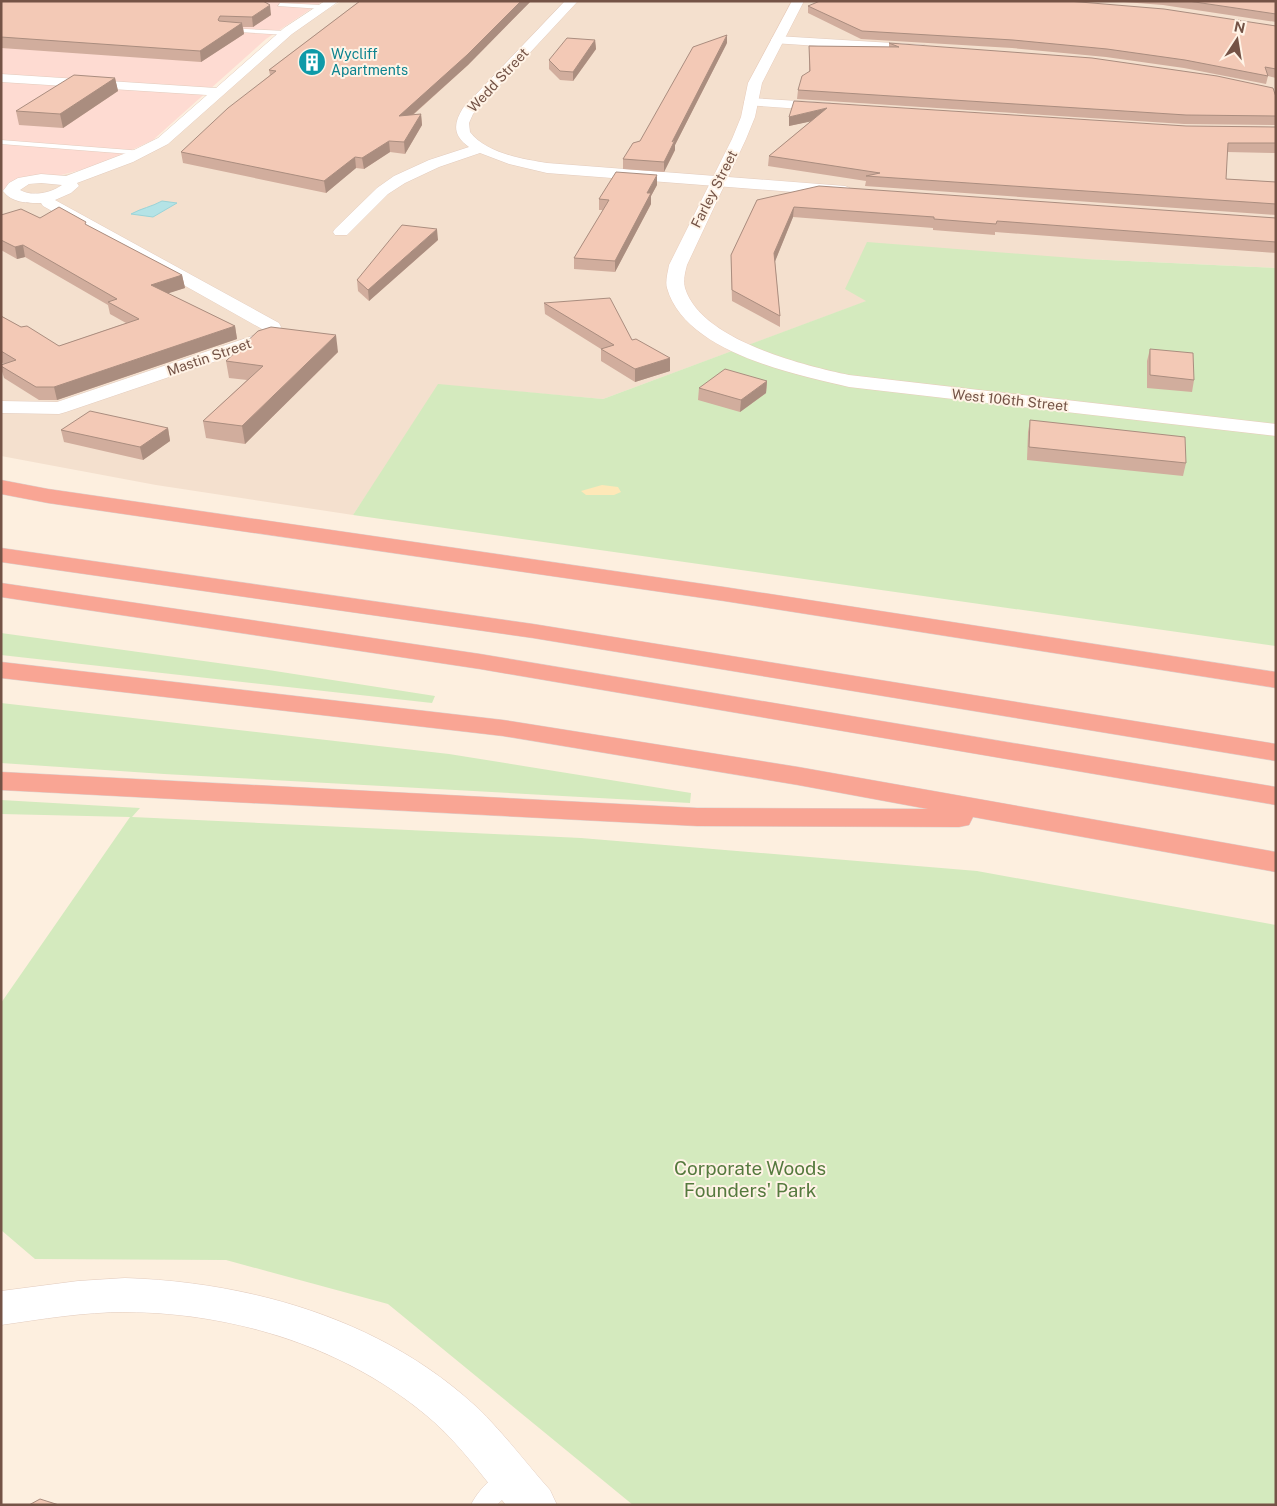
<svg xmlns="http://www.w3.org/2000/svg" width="1277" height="1506" font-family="'Public Sans',sans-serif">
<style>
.residential{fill:#f4e0ce}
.commercial{fill:#fedbd2}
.green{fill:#d4eabe}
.sand{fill:#fee8b8}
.water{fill:#b4e3e6;stroke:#9ad4d8}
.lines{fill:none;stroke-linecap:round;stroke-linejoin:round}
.lane-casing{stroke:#e3ccbe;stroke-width:1}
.street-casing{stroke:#e3ccbe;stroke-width:1}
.secondary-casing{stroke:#e8ccbb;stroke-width:1}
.highway-casing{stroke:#dbd2cf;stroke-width:1}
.lane{fill:#fff;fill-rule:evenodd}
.street{fill:#fff;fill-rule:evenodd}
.secondary{fill:#fff;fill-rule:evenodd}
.highway{fill:#f9a594;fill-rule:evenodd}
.wall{fill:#d1ad9d}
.shaded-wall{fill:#aa8d7f}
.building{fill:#f3c9b6;stroke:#aa8d7f}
.labels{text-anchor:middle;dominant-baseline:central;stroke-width:4;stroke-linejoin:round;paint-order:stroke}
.far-culture-label{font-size:14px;fill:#0d838f;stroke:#fff3e6;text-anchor:start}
.far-street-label{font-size:14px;fill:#745346;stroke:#fff3e6}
.near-park-label{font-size:19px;fill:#557a3e;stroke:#fff3e6}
</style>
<rect width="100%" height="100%" fill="#fdefdf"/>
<polygon class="residential" points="342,1 1276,1 1276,268 1086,259 867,301 603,399 440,385 353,515 156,485 1,456 1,190 145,155 180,133 300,26"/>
<polygon class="commercial" points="1,1 323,1 266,39 153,140 97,166 1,190"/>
<g class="green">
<polygon points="867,242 1086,259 1276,268 1276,646 353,515 438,384 603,399 866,301 845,289"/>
<polygon points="1,633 262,669 435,696 432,703 1,655"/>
<polygon points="1,703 449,754 691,793 690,803 164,774 1,763"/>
<polygon points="1,800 140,808 132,817 581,838 977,871 1276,925 1276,1505 633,1505 388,1304 226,1260 35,1259 1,1230 1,1003 130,817 1,814"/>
</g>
<polygon class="sand" points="602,485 618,487 621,492 614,495 586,495 581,491"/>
<path class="water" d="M162 201 177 203 153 217 131 214C142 208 151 207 162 201Z"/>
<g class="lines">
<g class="lane-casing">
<g id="lane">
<polygon points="280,3 322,5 325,7 322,9 278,6"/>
<polygon points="225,28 286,31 289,33 286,35 223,31"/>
<polygon points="1,140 143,151 147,153 143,155 1,144"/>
<path d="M508 1469 516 1472 519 1479 516 1486 497 1505H471C477 1491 494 1474 508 1469Z"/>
</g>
</g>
<g class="street-casing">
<g id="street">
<path d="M325 1H339L292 34 168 144 133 162 77 183 79 186 71 193 55 200 279 323 281 327 272 342 66 412 59 414 1 413V401L57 402 258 334 262 329 43 206 41 203C27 203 12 203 3 191L9 183 18 178 41 174 66 176 134 150 158 138 207 95 1 82V74L216 88 284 28ZM41 183 62 185C51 193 32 197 20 190L29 184Z"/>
<path d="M565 1H578L473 114 469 123 470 132C486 153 522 159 547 163L845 186 850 188 853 191 850 194 845 196 547 173 509 164 480 153 439 167 405 183 388 194 347 235H335L333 232 335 229 377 188 394 176 429 160 469 147C453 136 453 124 463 108Z"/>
<polygon points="777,36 925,45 931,49 925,53 773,43 771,40 773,37"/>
<polygon points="751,98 830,103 837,107 830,111 746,105 744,102 746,99"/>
<path d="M125 1278C245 1282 370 1316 463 1395 496 1422 522 1459 550 1490L557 1505H506C483 1477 461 1446 434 1422 350 1348 236 1313 126 1312 84 1312 42 1319 1 1325V1291L78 1281Z"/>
</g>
</g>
<g class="secondary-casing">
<path id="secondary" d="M792 1H804L762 83 755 117 746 139 687 265C685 272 683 281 685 288 701 340 802 365 849 375L1276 424V436L849 387C793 374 685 352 667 288 665 281 668 272 669 265L732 139 741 117 748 83Z"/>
</g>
<g class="highway-casing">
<g id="highway">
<polygon points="1,480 48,489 724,587 1276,672 1276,688 724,601 48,503 1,494"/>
<polygon points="1,548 533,624 1276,744 1276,761 533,638 1,562"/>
<polygon points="1,583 480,654 1276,787 1276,805 480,669 1,597"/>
<polygon points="1,662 503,720 798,767 1276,852 1276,872 973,817 969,825 959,827 697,826 1,790 1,772 697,808 928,809 798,785 503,736 1,678"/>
</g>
</g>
<use href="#lane" class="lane"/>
<use href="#street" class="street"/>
<use href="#secondary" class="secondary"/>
<use href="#highway" class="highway"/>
</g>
<g class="wall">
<polygon points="1,1 267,3 271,15 253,27 243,27 244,34 201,62 1,48"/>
<polygon points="360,1 531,1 468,65 413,115 421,114 422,125 405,154 390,152 364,169 356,168 326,193 183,163 181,152 270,75 269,70"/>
<polygon points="1111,1 1276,1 1276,22 1163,5"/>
<polygon points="808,6 1276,26 1276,78 1268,76 1266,84 1184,68 1106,57 1012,48 861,39 808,13"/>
<polygon points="595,40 596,49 573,81 560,80 549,69 549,60"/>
<polygon points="727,43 675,145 675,150 664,172 623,169 623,159 640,141"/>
<polygon points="889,43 1276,97 1276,125 1184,124 797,99 798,90 809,72 809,46 889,47"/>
<polygon points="115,78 118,91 63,128 19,125 16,111"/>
<polygon points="789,117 1186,126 1276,127 1276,153 1227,152 1226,179 1276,182 1276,215 865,186 866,181 768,166 769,156 811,121 789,126"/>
<polygon points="657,185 651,196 651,204 615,272 574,269 574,258 603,210 599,210 599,199"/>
<polygon points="757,200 1276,218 1276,253 995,232 995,235 933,230 933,228 793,217 775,261 780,316 780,327 732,301 731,266 731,255"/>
<polygon points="1,215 40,218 86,225 182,275 185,288 167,293 235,326 237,339 57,400 39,400 4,378 1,368 1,365 4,364 1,362 1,316 21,327 59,346 126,323 110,314 108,305 25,257 17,259 1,250"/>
<polygon points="438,240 369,301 358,291 357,280"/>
<polygon points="544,303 632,340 670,371 635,382 601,361 601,349 545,314"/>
<polygon points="1150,349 1194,380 1192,392 1147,388 1147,361"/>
<polygon points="338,352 245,444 206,438 203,421 247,380 229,378 226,361"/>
<polygon points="767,381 766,393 740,412 698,400 699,388"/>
<polygon points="1030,420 1186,463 1183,476 1027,460 1028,432"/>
<polygon points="168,428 170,441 143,460 64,442 61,430"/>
</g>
<g class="shaded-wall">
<polygon points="521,1 531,1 468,65 400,126 399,116"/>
<polygon points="270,5 271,15 253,27 252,17"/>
<polygon points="242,23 244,34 201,62 200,51"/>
<polygon points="727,35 727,43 675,145 675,150 664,172 664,162 672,142"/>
<polygon points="595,40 596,49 573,81 573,72"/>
<polygon points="115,78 118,91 63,128 60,114"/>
<polygon points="827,108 827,118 789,126 789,117"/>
<polygon points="421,114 422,125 405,154 404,142"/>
<polygon points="389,141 390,152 364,169 362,158"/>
<polygon points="355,157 356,168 326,193 324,181"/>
<polygon points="657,175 657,185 651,196 651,204 615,272 615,261 647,193"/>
<polygon points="794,207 793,217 774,264 774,253"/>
<polygon points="437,229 438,240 369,301 368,290"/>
<polygon points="23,245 25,257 17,259 15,247"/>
<polygon points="182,275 185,288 154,298 151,285"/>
<polygon points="235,326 237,339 57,400 54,387"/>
<polygon points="336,335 338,352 245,444 242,426"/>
<polygon points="670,358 670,371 635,382 635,369"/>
<polygon points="767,381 766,393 740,412 741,400"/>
<polygon points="168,428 170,441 143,460 140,447"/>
</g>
<g class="building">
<polygon points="1,1 263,1 270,5 252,17 220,16 218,20 219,21 242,23 200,51 1,37"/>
<polygon points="360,1 521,1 467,55 399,116 421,114 404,142 389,141 362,158 355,157 324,181 181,152 228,108 276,71 269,70"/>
<polygon points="820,1 1068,1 1164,9 1276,26 1276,69 1265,67 1268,76 1185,60 1107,49 1013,40 862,31 808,6"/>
<polygon points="1188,1 1276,1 1276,14"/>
<polygon points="727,35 672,142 675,140 664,162 623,159 633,143 640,141 693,47"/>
<polygon points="567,38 595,40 573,72 560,71 549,60"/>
<polygon points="889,43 1092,58 1217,76 1273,88 1276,97 1276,116 1186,115 798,90 802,76 810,71 809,46 899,47"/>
<polygon points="74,75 115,78 60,114 16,111"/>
<polygon points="794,101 1186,126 1276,127 1276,143 1228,143 1226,179 1276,182 1276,204 866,176 880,173 769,156 827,108 789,117"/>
<polygon points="616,172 657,175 647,193 651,193 615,261 574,258 609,200 599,199"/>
<polygon points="819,186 1276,218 1276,242 997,221 996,224 934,219 934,217 794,207 774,253 780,316 732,290 731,255 757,200"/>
<polygon points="59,207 86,222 85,224 182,275 151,285 235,326 54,387 36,387 1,366 1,365 16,360 1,351 1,316 21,327 27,326 59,346 139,319 108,302 117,299 23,245 15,247 1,240 1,215 21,209 40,218"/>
<polygon points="402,225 437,229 368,290 357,280"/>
<polygon points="610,298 632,340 636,339 670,358 635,369 601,349 614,345 544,303"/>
<polygon points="271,327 336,335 242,426 203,421 263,366 226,361 258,331"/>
<polygon points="1150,349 1193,353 1194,380 1150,375"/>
<polygon points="725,369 767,381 741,400 699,388"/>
<polygon points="90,411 168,428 140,447 61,430"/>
<polygon points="1030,420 1185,437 1186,463 1029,447"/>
<polygon points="40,1499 59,1505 29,1505"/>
</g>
<defs>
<g id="building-disc" transform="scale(1.4375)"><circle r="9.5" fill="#0f9aa8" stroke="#fff3e6"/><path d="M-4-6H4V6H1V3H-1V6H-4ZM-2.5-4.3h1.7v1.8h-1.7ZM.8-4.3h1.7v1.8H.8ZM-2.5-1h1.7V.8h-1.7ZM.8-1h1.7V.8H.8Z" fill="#fff"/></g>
</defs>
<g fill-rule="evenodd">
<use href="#building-disc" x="312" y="62"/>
</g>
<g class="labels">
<g class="far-culture-label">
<text x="331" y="54">Wycliff<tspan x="331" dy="16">Apartments</tspan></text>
</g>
<g class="far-street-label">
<text transform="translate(498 80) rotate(-47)">Wedd Street</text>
<text transform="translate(714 189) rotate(-63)">Farley Street</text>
<text transform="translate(209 357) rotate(-19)">Mastin Street</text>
<text transform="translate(1010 400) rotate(6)">West 106th Street</text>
</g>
<g class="near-park-label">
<text x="750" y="1168">Corporate Woods<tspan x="750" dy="22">Founders' Park</tspan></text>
</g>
</g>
<rect width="1277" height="1506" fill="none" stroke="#745346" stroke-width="5"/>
<g transform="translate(1237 40) rotate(12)" stroke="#fff3e6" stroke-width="4" paint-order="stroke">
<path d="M0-4L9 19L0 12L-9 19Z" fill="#745346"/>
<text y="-8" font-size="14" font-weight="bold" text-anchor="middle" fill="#745346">N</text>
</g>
</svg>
